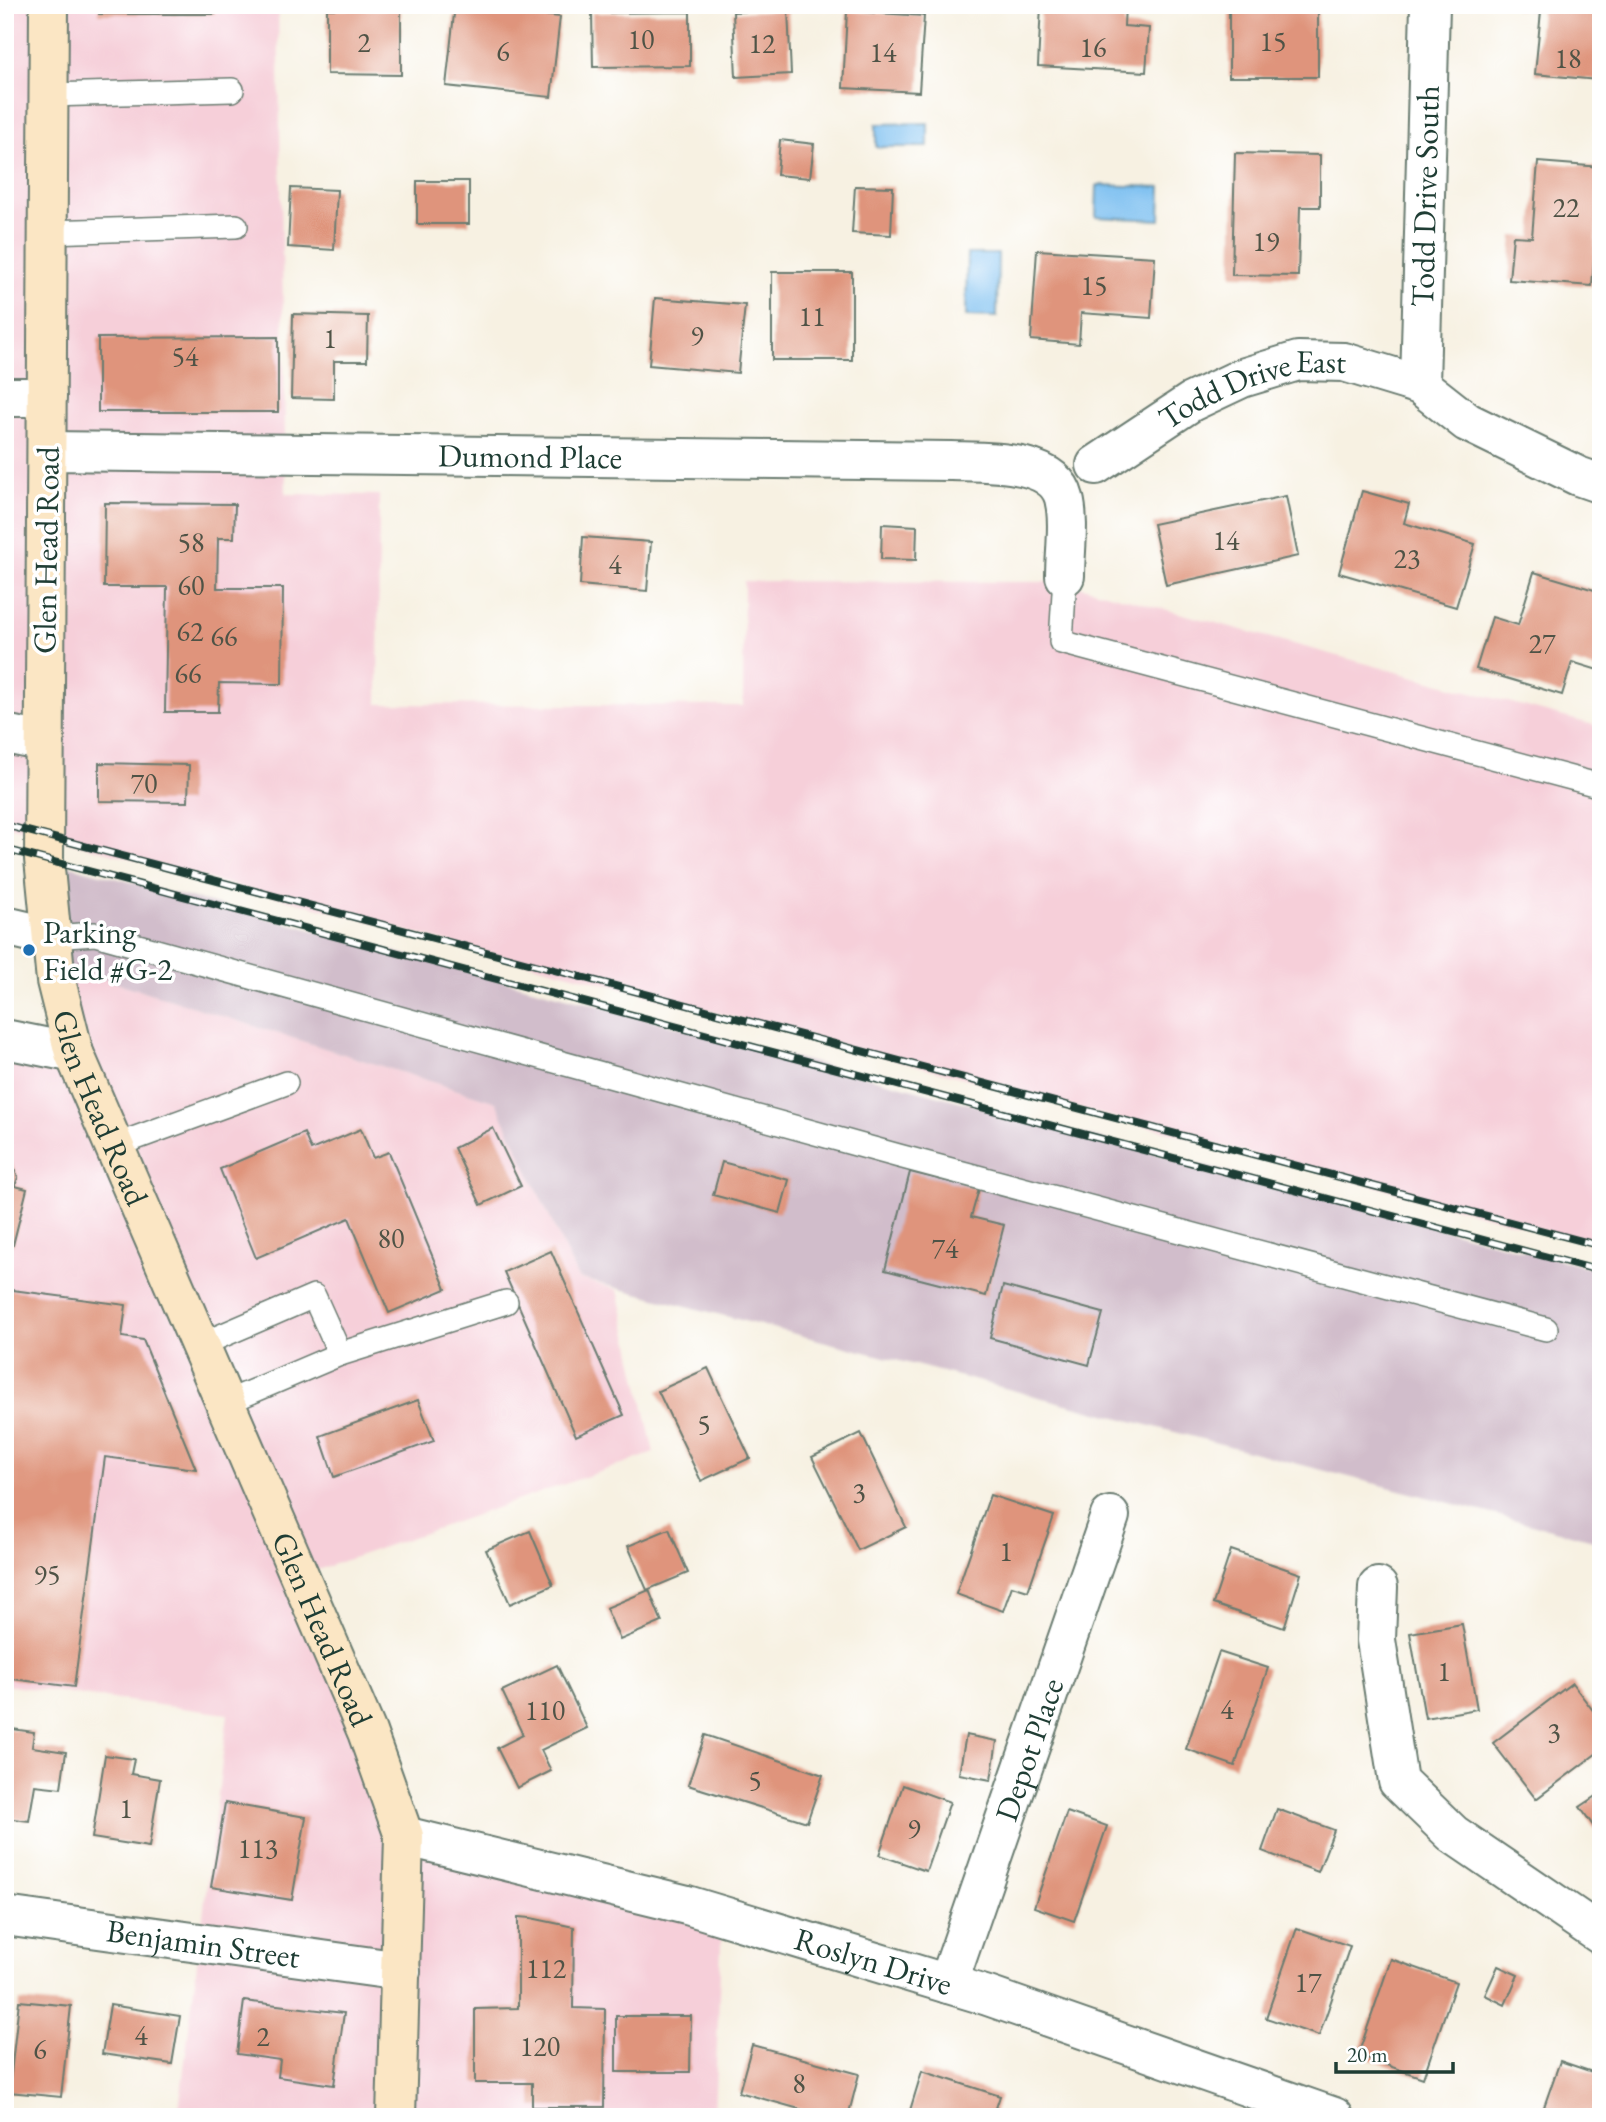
<svg xmlns="http://www.w3.org/2000/svg" width="1606" height="2122" font-family="'EB Garamond',serif">
<style>
.built{fill:#f6cfd9}
.industrial{fill:#d1bdcb}
.water{fill:#79bef0;stroke:#4c7e92;stroke-width:2}
.building{fill:#df947b}
.lines{fill:none;stroke-linecap:round;stroke-linejoin:round}
.lane-casing{stroke:#6b7c71;stroke-width:26}
.street-casing{stroke:#6b7c71;stroke-width:42}
.secondary-casing{stroke:#6b7c71;stroke-width:42}
.lane{stroke:#fff;stroke-width:23}
.street{stroke:#fff;stroke-width:38}
.secondary{stroke:#fbe6c4;stroke-width:38}
.rail-casing{stroke:#1f3d34;stroke-width:8}
.rail{stroke:#fff;stroke-width:5;stroke-dasharray:16;stroke-linecap:butt}
.poi-dot{fill:#1f6fb2;stroke:#fff;stroke-width:2.5}
.labels{text-anchor:middle;dominant-baseline:central;stroke-width:7;stroke-linejoin:round;paint-order:stroke}
.number-label{font-size:28px;fill:#4f5346}
.street-label{font-size:32px;fill:#1f3d34;stroke:#fff}
.poi-label{font-size:32px;fill:#1f3d34;stroke:#fff;text-anchor:start}
</style>
<rect width="100%" height="100%" fill="#fff"/>
<filter id="ink" filterUnits="userSpaceOnUse"><feTurbulence type="fractalNoise" baseFrequency=".0143" numOctaves="2"/><feDisplacementMap in="SourceGraphic" scale="14" xChannelSelector="R" yChannelSelector="G"/><feConvolveMatrix kernelMatrix="1 2 1 2 8 2 1 2 1" color-interpolation-filters="sRGB"/></filter>
<filter id="wash" filterUnits="userSpaceOnUse"><feTurbulence type="fractalNoise" baseFrequency=".00686" numOctaves="4" result="noise"/><feDisplacementMap in="SourceGraphic" scale="28" xChannelSelector="R" yChannelSelector="G"/><feGaussianBlur stdDeviation="1.57" result="paint"/><feColorMatrix in="noise" values="0 0 0 0 0 0 0 0 0 0 0 0 0 0 0 0 0 1.4 0 .05"/><feComposite in="paint" operator="in"/></filter>
<g filter="url(#wash)">
<rect width="100%" height="100%" fill="#f7f1e2"/>
<g class="built">
<polygon points="5,5 278,5 286,494 379,495 378,704 743,706 744,581 1064,582 1601,727 1601,1246 5,825 5,753 14,715 5,713"/>
<polygon points="54,963 496,1102 578,1278 618,1290 654,1453 300,1576 405,1836 722,1921 714,2117 178,2117 228,1714 5,1685 5,1038 73,1053"/>
</g>
<polygon class="industrial" points="44,859 1601,1271 1601,1542 578,1278 496,1102 54,963"/>
<g class="water">
<polygon points="928,123 928,147 876,147 876,124"/>
<polygon points="1097,185 1161,187 1160,220 1096,217"/>
<polygon points="967,254 998,254 997,317 966,316"/>
</g>
<g id="blocks">
<g class="building">
<rect x="99" y="5" width="116" height="9"/>
<polygon points="455,5 560,17 551,97 446,86"/>
<polygon points="1041,5 1125,5 1124,26 1149,28 1146,72 1038,66"/>
<rect x="1229" y="5" width="89" height="72"/>
<polygon points="1515,5 1601,5 1601,42 1597,80 1535,74 1541,11 1514,9"/>
<polygon points="327,9 401,9 401,75 327,74"/>
<polygon points="788,10 791,74 736,77 733,12"/>
<polygon points="847,11 924,16 919,92 843,88"/>
<polygon points="690,12 690,66 593,67 592,13"/>
<polygon points="780,140 814,144 810,178 777,175"/>
<polygon points="1235,153 1320,155 1320,207 1300,207 1298,276 1232,275"/>
<polygon points="1538,162 1601,167 1592,286 1509,280 1513,236 1532,237"/>
<rect x="417" y="181" width="52" height="43"/>
<polygon points="855,186 893,187 891,235 852,233"/>
<polygon points="291,188 337,190 334,250 288,247"/>
<polygon points="1037,250 1155,257 1151,318 1081,313 1079,344 1031,340"/>
<rect x="772" y="272" width="80" height="88"/>
<polygon points="655,298 745,305 738,373 649,365"/>
<polygon points="293,314 368,316 367,361 334,361 334,399 291,398"/>
<polygon points="278,337 278,412 98,412 98,338"/>
<polygon points="1362,491 1409,504 1404,523 1475,544 1456,607 1339,573"/>
<polygon points="1286,496 1298,556 1166,585 1153,524"/>
<polygon points="105,503 235,504 234,538 218,538 217,588 283,588 282,684 219,683 218,712 165,712 167,587 104,587"/>
<polygon points="882,524 917,526 916,560 881,559"/>
<polygon points="583,537 651,542 647,591 580,585"/>
<polygon points="1534,572 1601,592 1601,671 1572,662 1562,695 1476,669 1492,617 1518,625"/>
<polygon points="99,763 189,765 188,802 99,801"/>
<polygon points="493,1128 521,1186 481,1205 454,1148"/>
<polygon points="361,1129 373,1158 389,1152 446,1289 389,1313 349,1218 256,1258 220,1169 304,1133 311,1150"/>
<polygon points="5,1156 9,1157 18,1177 15,1186 27,1189 13,1245 5,1246"/>
<polygon points="722,1162 789,1180 780,1213 713,1195"/>
<polygon points="910,1172 979,1189 971,1217 1004,1225 986,1296 885,1270"/>
<polygon points="551,1251 624,1415 576,1436 504,1272"/>
<polygon points="1003,1286 1103,1313 1089,1365 990,1338"/>
<polygon points="5,1289 126,1305 122,1337 143,1340 196,1469 105,1457 74,1687 5,1678"/>
<polygon points="708,1368 750,1458 701,1481 658,1391"/>
<polygon points="418,1400 434,1441 334,1477 320,1436"/>
<polygon points="861,1433 906,1527 858,1550 812,1457"/>
<polygon points="990,1495 1054,1516 1028,1591 1012,1586 1003,1611 956,1594"/>
<polygon points="669,1529 688,1573 647,1590 628,1546"/>
<polygon points="530,1531 553,1585 510,1604 486,1550"/>
<polygon points="1231,1550 1301,1574 1284,1628 1213,1604"/>
<polygon points="649,1590 662,1622 620,1640 606,1608"/>
<polygon points="1462,1624 1477,1709 1425,1718 1410,1633"/>
<polygon points="1219,1652 1268,1668 1235,1766 1186,1749"/>
<polygon points="557,1665 587,1728 541,1750 551,1771 517,1788 497,1748 523,1735 502,1691"/>
<polygon points="1572,1683 1601,1721 1601,1750 1536,1799 1493,1743"/>
<polygon points="5,1728 34,1732 32,1747 66,1752 61,1788 35,1785 29,1821 5,1818"/>
<polygon points="705,1735 823,1775 807,1822 688,1785"/>
<polygon points="966,1735 997,1741 991,1780 959,1774"/>
<polygon points="105,1755 134,1759 131,1774 160,1779 149,1847 92,1838"/>
<polygon points="903,1785 950,1802 926,1871 879,1855"/>
<polygon points="1601,1793 1601,1837 1580,1807"/>
<polygon points="225,1803 306,1817 292,1900 211,1887"/>
<polygon points="1277,1809 1334,1830 1318,1872 1262,1851"/>
<polygon points="1067,1812 1107,1826 1074,1921 1034,1907"/>
<polygon points="518,1917 531,1918 574,1927 573,2008 605,2009 604,2107 532,2107 532,2083 475,2083 475,2009 518,2008"/>
<polygon points="1297,1928 1350,1946 1319,2036 1266,2018"/>
<polygon points="1391,1959 1456,1982 1423,2078 1358,2055"/>
<polygon points="1498,1966 1518,1975 1505,2005 1485,1995"/>
<polygon points="19,2001 71,2006 61,2097 9,2092"/>
<polygon points="244,2001 344,2013 334,2085 278,2077 280,2060 237,2054"/>
<polygon points="110,2005 180,2016 172,2064 102,2054"/>
<polygon points="616,2016 691,2016 690,2072 616,2072"/>
<polygon points="752,2045 859,2074 848,2117 801,2117 803,2110 739,2092"/>
<polygon points="1560,2061 1601,2075 1601,2095 1593,2117 1573,2117 1544,2107"/>
<polygon points="922,2071 1000,2096 993,2117 908,2117"/>
</g>
</g>
</g>
<g filter="url(#ink)">
<use href="#blocks" fill-opacity="0" stroke="#6b7c71" stroke-width="2"/>
<g class="lines">
<g class="lane-casing">
<g id="lane">
<polyline points="49,95 232,90"/>
<polyline points="48,232 236,226"/>
<polyline points="1065,576 1061,642 1601,786"/>
<polyline points="52,937 95,934 899,1156 1546,1329"/>
<polyline points="114,1146 286,1083"/>
<polyline points="200,1345 314,1296 340,1354 225,1403"/>
<polyline points="340,1354 506,1302"/>
</g>
</g>
<g class="street-casing">
<g id="street">
<path id="s1" d="M1420 385 1430 5"/>
<polyline points="5,397 47,397"/>
<path id="s2" d="M47 451 951 461C983 462 1054 458 1064 498 1070 522 1065 551 1065 576"/>
<path id="s3" d="M1096 465 1191 402 1242 378 1298 361 1344 362 1420 385 1467 422 1578 476 1601 484"/>
<polyline points="5,734 44,742"/>
<polyline points="5,926 52,937"/>
<polyline points="5,1039 74,1053"/>
<polyline points="1378,1587 1376,1640 1398,1781 1453,1834 1601,1935"/>
<path id="s4" d="M404 1836 687 1905 988 1996 1334 2117"/>
<path id="s5" d="M5 1916 401 1971"/>
<path id="s6" d="M948 1984 1110 1516"/>
</g>
</g>
<g class="secondary-casing">
<g id="secondary">
<path id="s7" d="M49 5 44 859 56 981 74 1053 367 1732 404 1836 396 2117"/>
</g>
</g>
<use href="#lane" class="lane"/>
<use href="#street" class="street"/>
<use href="#secondary" class="secondary"/>
<g class="rail-casing">
<g id="rail">
<polyline points="5,825 1601,1246"/>
<polyline points="5,849 1601,1271"/>
</g>
</g>
<use href="#rail" class="rail"/>
</g>
</g>
<circle class="poi-dot" cx="29" cy="950" r="7"/>
<g class="labels">
<g class="number-label">
<text x="641" y="39">10</text>
<text x="1273" y="41">15</text>
<text x="364" y="42">2</text>
<text x="762" y="43">12</text>
<text x="1093" y="47">16</text>
<text x="503" y="51">6</text>
<text x="883" y="52">14</text>
<text x="1568" y="58">18</text>
<text x="1566" y="207">22</text>
<text x="1266" y="241">19</text>
<text x="1094" y="285">15</text>
<text x="812" y="316">11</text>
<text x="697" y="335">9</text>
<text x="330" y="338">1</text>
<text x="185" y="356">54</text>
<text x="1226" y="540">14</text>
<text x="191" y="542">58</text>
<text x="1407" y="558">23</text>
<text x="615" y="564">4</text>
<text x="191" y="585">60</text>
<text x="190" y="631">62</text>
<text x="224" y="636">66</text>
<text x="1542" y="643">27</text>
<text x="188" y="673">66</text>
<text x="144" y="783">70</text>
<text x="391" y="1238">80</text>
<text x="945" y="1248">74</text>
<text x="704" y="1424">5</text>
<text x="859" y="1492">3</text>
<text x="1006" y="1551">1</text>
<text x="47" y="1574">95</text>
<text x="1444" y="1671">1</text>
<text x="1227" y="1709">4</text>
<text x="545" y="1710">110</text>
<text x="1554" y="1732">3</text>
<text x="755" y="1780">5</text>
<text x="126" y="1808">1</text>
<text x="914" y="1828">9</text>
<text x="258" y="1848">113</text>
<text x="546" y="1968">112</text>
<text x="1308" y="1982">17</text>
<text x="141" y="2035">4</text>
<text x="263" y="2036">2</text>
<text x="540" y="2046">120</text>
<text x="40" y="2049">6</text>
<text x="799" y="2083">8</text>
</g>
<g class="street-label">
<text stroke="none"><textPath href="#s1" startOffset="189">Todd Drive South</textPath></text>
<text stroke="none"><textPath href="#s3" startOffset="178">Todd Drive East</textPath></text>
<text stroke="none"><textPath href="#s2" startOffset="483">Dumond Place</textPath></text>
<text transform="translate(46 550) rotate(-89)">Glen Head Road</text>
<text stroke="none"><textPath href="#s7" startOffset="1111">Glen Head Road</textPath></text>
<text stroke="none"><textPath href="#s7" startOffset="1678">Glen Head Road</textPath></text>
<text stroke="none"><textPath href="#s6" startOffset="248">Depot Place</textPath></text>
<text stroke="none"><textPath href="#s5" startOffset="200">Benjamin Street</textPath></text>
<text stroke="none"><textPath href="#s4" startOffset="486">Roslyn Drive</textPath></text>
</g>
<g class="poi-label">
<text x="43" y="932">Parking<tspan x="43" dy="37">Field #G-2</tspan></text>
</g>
</g>
<rect width="1606" height="2122" fill="none" stroke="#fff" stroke-width="28"/>
<path d="M1336 2062v10h117v-10" fill="none" stroke="#1f3d34" stroke-width="3.5"/>
<text x="1347" y="2062" font-size="21" fill="#1f3d34" stroke="#ffffff" stroke-width="5" paint-order="stroke">20 m</text>
</svg>
